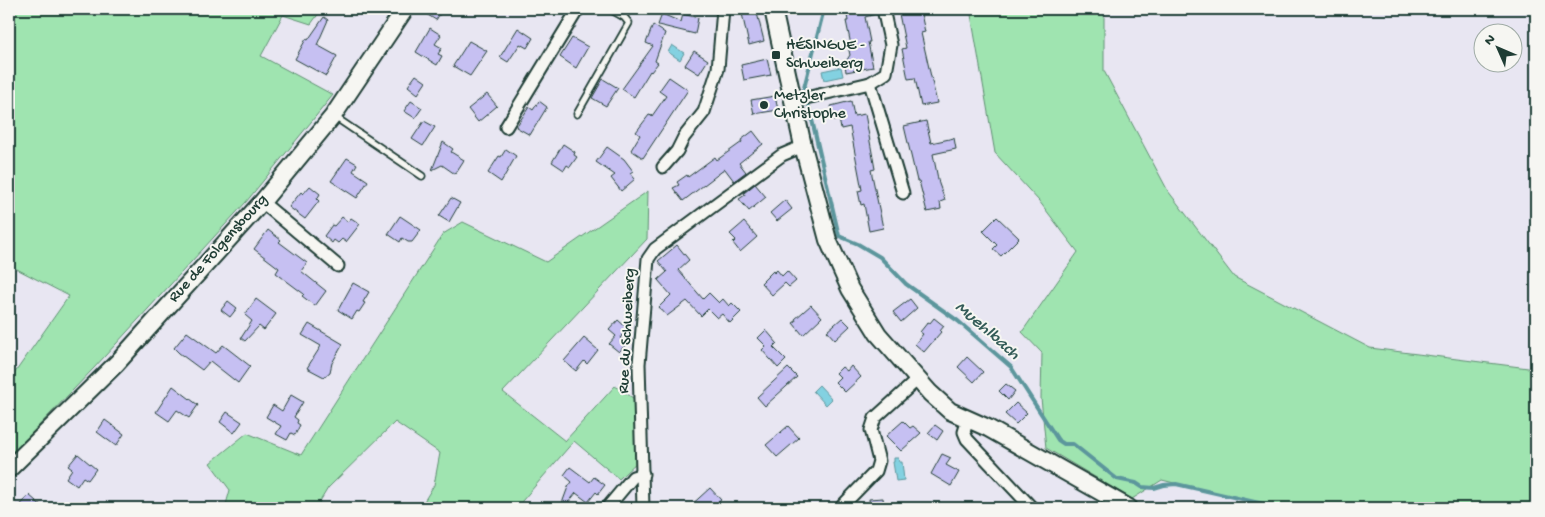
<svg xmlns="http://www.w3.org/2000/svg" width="1545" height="517" font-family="'Gochi Hand',sans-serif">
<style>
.green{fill:#9fe4b0;stroke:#5f9072}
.water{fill:#83d1e1;stroke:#5b969c}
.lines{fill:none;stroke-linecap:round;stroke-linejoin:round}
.stream{stroke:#5b969c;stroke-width:4}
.building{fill:#c6c0f2;stroke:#1f3d34}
.lane-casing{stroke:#1f3d34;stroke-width:9}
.street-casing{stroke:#1f3d34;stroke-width:15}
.secondary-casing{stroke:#1f3d34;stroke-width:20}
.lane{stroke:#f6f6f2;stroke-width:5.5}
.street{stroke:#f6f6f2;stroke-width:11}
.secondary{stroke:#f6f6f2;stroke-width:16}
.poi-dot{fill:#1f3d34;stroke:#f6f6f2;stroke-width:2}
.labels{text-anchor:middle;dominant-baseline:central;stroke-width:4;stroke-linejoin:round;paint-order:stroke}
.poi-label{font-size:16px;fill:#1f3d34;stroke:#f6f6f2;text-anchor:start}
.street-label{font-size:16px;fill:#1f3d34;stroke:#f6f6f2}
.water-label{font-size:18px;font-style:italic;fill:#335b57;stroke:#f6f6f2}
</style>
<rect width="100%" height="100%" fill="#e8e6f2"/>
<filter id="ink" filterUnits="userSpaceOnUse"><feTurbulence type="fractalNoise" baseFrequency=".02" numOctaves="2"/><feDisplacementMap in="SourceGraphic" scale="10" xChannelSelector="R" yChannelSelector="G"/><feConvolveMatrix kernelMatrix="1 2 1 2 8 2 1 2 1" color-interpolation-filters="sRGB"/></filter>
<g filter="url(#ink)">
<g class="green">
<polygon points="9,9 322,9 311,24 283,15 261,56 333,95 246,202 94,368 9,457 9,381 69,296 9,265"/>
<polygon points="970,9 1104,9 1104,71 1168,191 1234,277 1370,348 1536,369 1536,508 1275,508 1162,480 1132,499 1046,448 1041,398 1042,353 1022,332 1078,252 1039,201 995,153"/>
<polygon points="648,191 647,239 503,392 565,441 615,386 636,400 641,458 619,479 574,441 516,508 420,508 434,485 440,453 395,422 328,488 316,508 225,508 230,490 210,463 247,433 301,455 443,234 463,222 546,262"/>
</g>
<g class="water">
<polygon points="672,45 684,53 680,60 668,52"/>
<polygon points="841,67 843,76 824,80 822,71"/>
<polygon points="819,385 832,399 826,405 813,391"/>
<polygon points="894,458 898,458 899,462 902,462 904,480 896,481 893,462 894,462"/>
</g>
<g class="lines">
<g class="stream">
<polyline points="804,88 824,9"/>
<polyline points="809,107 839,236 858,244 880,257 906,284 958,321 1011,367 1058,440 1064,444 1073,444 1117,479 1136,483 1142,487 1154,488 1164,485 1176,484 1281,508"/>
</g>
</g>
<g class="building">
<polygon points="418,9 443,9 436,20"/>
<polygon points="741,9 756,9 764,41 749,45"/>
<polygon points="846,9 876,9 876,14 865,17 870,42 868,42 873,67 846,72 845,63 850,55 848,46 851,45 846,21 848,21"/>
<polygon points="898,9 920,9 925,32 921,33 937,103 921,106 915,78 908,79 902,49 906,48"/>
<polygon points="662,14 681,22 683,14 698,18 695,34 658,25"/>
<polygon points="324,17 328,20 317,45 337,56 326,76 295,59 306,39 308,40"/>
<polygon points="653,25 665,33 655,61 658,63 651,72 650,71 634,97 622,89 653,46 646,43"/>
<polygon points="430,28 441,35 435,44 442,48 438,54 442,56 437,65 416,52"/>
<polygon points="518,28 533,38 527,48 520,44 508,62 500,57"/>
<polygon points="572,38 588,47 576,68 560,57"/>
<polygon points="469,41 487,51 470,76 453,66"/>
<polygon points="694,51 708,60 699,74 685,65"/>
<polygon points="767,59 771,75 744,80 741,65"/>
<polygon points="416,75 426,82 418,94 408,86"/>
<polygon points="669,77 688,90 643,158 631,150 640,135 636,132 649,115 652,116 666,96 659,91"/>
<polygon points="603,79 618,88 606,106 592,98"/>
<polygon points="487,94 497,106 478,122 468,109"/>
<polygon points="775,96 778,110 754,114 751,100"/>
<polygon points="411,101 422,108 415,118 404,111"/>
<polygon points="539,101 547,107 530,135 516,127 529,107 533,110"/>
<polygon points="851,101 854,116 865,114 875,169 871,170 883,228 869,231 864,204 861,205 858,191 862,190 850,127 841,129 839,119 834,120 831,106"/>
<polygon points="424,121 435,127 423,146 412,139"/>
<polygon points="926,121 931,143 954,138 956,149 933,154 939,184 945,200 940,202 941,209 927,212 919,181 917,181 904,126"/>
<polygon points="753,131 763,144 739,163 746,172 734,181 725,169 683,201 673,188 679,185 677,182 687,175 688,177 715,157 717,160 742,142 741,140"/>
<polygon points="443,142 453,149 451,152 464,160 455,174 442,165 432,170"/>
<polygon points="563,144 575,152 574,155 577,157 570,167 567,165 564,170 552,162"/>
<polygon points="607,147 624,159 633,171 630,173 635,179 621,191 611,178 615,175 596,162"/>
<polygon points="506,149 516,156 501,182 488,173 499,156 501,157"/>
<polygon points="347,158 357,164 353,171 368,181 357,198 331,181"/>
<polygon points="755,184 766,197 749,211 739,199 745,195 744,193"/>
<polygon points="310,186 320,194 317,199 319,201 305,219 289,207 301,192 303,194"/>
<polygon points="451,198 460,203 449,222 439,216"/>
<polygon points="785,200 792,209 777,221 770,213"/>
<polygon points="400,216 421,230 412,242 408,242 402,238 400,242 388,234"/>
<polygon points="342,217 348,222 351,218 360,224 346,242 342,239 338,243 334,240 332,243 324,236 332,225 334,226"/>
<polygon points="997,217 1019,238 1001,256 993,249 997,245 983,231"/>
<polygon points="744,222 757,237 740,252 733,243 736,240 730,234"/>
<polygon points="268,230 281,240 279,242 307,263 301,271 326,291 315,306 302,296 304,294 276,273 279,268 254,249"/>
<polygon points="677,245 689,260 678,270 703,299 709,293 719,303 723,299 729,306 732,303 741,312 730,323 722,314 717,318 708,309 701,316 687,301 667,316 659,307 671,295 658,280 667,272 658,261"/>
<polygon points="777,270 782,276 787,271 796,281 789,287 785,283 772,295 761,283 773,271 774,273"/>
<polygon points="353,283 369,292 363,302 365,303 359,312 357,311 352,319 338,310"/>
<polygon points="256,299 276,314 264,330 259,326 245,341 241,338 252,321 245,315"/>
<polygon points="910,299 917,308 901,322 893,312"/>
<polygon points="228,301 237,308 230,317 221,310"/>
<polygon points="811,305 822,317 803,335 793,323 796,321 795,319"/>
<polygon points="842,318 850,326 835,340 827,331"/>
<polygon points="934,318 944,326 940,331 941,332 924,352 915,344 923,334 920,332 928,322 930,323"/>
<polygon points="618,320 628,329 620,338 627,343 619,352 609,344 616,336 609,330"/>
<polygon points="309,324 343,344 332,363 330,372 324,377 307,368 321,346 302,335"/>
<polygon points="766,330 777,343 773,347 786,360 778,368 762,350 766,346 758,338"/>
<polygon points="187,332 216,353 223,345 250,366 238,383 210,361 202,370 179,353 174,348"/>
<polygon points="584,338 598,350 587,364 584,361 576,371 564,361"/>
<polygon points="967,357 983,372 974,382 958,367"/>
<polygon points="851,366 861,377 845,392 835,382 840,377 836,373 842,367 847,371"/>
<polygon points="788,368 797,377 765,406 757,397"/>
<polygon points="1006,384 1015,391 1008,400 999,391"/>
<polygon points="173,386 198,405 189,418 177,410 169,421 156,412"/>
<polygon points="291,395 303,402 294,417 298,420 297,423 300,425 295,435 291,433 287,440 276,434 281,426 266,417 273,405 282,411"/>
<polygon points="1016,403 1027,413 1016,424 1005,414"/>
<polygon points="227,412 242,422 234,433 220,422"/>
<polygon points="105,420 124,434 116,446 97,432"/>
<polygon points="903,421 910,428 913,426 921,433 901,451 886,436"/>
<polygon points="935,425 943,431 937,440 928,433"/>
<polygon points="788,426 799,438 777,457 766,445"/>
<polygon points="78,454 96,469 88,480 83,477 77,486 66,478 72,469 68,466"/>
<polygon points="942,454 951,458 946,465 959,472 951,486 931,474"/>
<polygon points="570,467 590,482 594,477 605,485 598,494 596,492 588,502 576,493 564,508 561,506 568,487 572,482 564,475"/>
<polygon points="710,488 721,500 712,508 688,508"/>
<polygon points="29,495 44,508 18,508"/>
<polygon points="883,498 884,508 870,508 869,499"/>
</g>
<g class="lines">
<g class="lane-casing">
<g id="lane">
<polyline points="577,114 629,23 624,17 610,9"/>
<polyline points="335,117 422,176"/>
</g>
</g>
<g class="street-casing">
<g id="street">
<polyline points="870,83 903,193"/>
<polyline points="793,101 870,83 886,73 891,45 883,9"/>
<polyline points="506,127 578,9"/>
<polyline points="663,167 677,151 684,137 704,112 718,69 723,9"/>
<polyline points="262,202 338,266"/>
<polyline points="968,419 964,432 967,439 1032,508"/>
<polyline points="607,508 633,477 643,474"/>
<polyline points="643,508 639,364 648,259 655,249 782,155 803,146"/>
<polyline points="843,508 843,505 876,471 879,461 871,430 875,418 918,379"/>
</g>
</g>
<g class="secondary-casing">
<g id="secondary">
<polyline points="773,9 803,146 828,240 850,289 878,334 930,393 950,411 988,428 1129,508"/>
<polyline points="9,469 117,363 262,202 333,116 405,9"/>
</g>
</g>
<use href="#lane" class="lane"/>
<use href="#street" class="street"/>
<use href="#secondary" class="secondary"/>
</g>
</g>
<g class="poi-dot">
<rect x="771" y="50" width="10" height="10" rx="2.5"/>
<circle cx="764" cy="105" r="5"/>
</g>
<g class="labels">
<g class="poi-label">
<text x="786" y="46">HÉSINGUE -<tspan x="786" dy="18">Schweiberg</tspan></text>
<text x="774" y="96">Metzler<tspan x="774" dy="18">Christophe</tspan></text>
</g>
<g class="street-label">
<text transform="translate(219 249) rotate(-48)">Rue de Folgensbourg</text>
<text transform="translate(628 331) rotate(-87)">Rue du Schweiberg</text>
</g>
<g class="water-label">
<text transform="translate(987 331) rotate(41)">Muehlbach</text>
</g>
</g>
<rect width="1545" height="517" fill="none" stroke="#f6f6f2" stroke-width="30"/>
<rect x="15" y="15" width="1515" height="487" fill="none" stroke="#1f3d34" stroke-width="2" filter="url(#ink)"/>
<g transform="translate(1498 48) rotate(315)"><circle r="24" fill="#f6f6f2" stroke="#a0aca6"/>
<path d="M0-4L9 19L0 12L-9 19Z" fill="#1f3d34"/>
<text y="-8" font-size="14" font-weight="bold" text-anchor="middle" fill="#1f3d34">N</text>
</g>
</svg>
